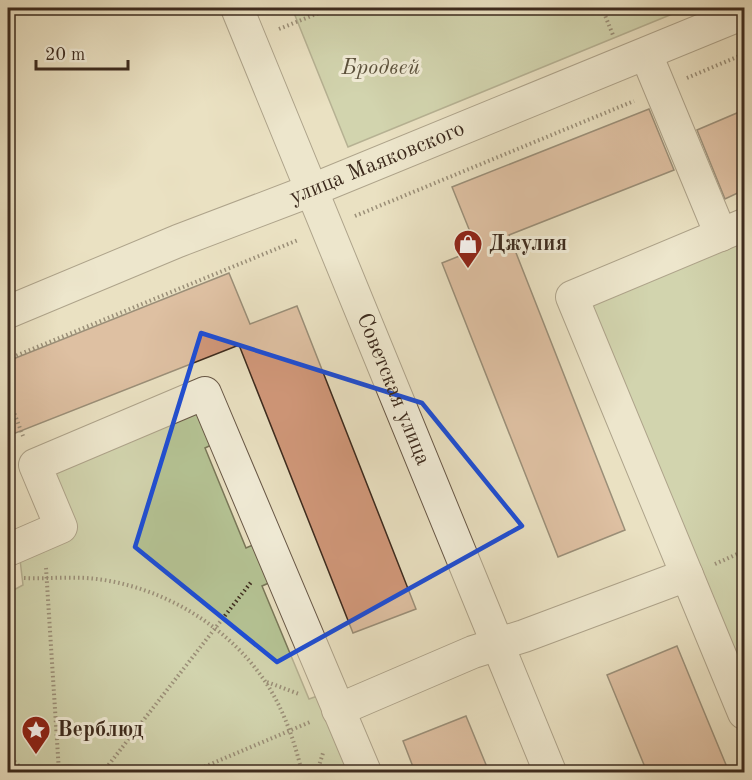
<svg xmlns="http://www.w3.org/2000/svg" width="752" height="780" font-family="'Old Standard TT',serif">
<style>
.green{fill:#b5c394;stroke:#797759;stroke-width:1.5}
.building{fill:#d1987a;stroke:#3d2b1e;stroke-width:1.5}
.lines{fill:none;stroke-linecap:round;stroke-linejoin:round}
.minor-casing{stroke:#685847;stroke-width:34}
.path{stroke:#3d2b1e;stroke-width:4;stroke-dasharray:1.5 3;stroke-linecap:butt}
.minor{stroke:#f1ecd7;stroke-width:32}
.marked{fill:none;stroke:#1d4ed8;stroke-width:4.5;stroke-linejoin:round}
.labels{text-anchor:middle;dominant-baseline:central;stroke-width:6;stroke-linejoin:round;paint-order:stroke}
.park-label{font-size:22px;font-style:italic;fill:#5b513c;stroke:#f1ecd7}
.street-label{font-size:22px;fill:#3d2b1e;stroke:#f1ecd7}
.poi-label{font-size:22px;font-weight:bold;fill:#3d2b1e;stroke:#f1ecd7;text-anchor:start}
</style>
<rect width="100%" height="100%" fill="#eae1c2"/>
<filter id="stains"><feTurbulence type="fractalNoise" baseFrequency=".00333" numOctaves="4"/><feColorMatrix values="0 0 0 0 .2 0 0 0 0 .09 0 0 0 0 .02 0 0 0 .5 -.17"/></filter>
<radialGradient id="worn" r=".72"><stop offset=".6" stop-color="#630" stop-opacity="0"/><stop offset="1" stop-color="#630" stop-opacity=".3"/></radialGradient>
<g class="green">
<polygon points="292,8 687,8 348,147"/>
<polygon points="744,235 744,684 586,301"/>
<polygon points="202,400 220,441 205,448 246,548 262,541 278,579 262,586 309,699 326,693 360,772 94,772 84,767 70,765 55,766 42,772 8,772 8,593 23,585 19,551 67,530 41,467"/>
</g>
<g class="building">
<polygon points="649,109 674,170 509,235 625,530 558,557 442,263 477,249 452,187"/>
<polygon points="744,110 744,190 725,199 697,130"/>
<polygon points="229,273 250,324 297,306 416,609 353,633 239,345 8,436 8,361"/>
<polygon points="677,646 700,702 729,772 647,772 607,675"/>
<polygon points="466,716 489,772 415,772 403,741"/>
</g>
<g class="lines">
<g class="minor-casing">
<g id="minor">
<path id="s1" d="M237 8 550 772"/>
<polyline points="646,54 721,235"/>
<polyline points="744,225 572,297 744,713"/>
<path id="s2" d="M8 312 178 241 312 190 744 13"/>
<polyline points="8,550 61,527 35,465 205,393 365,772"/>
<polyline points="338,710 473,652 524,636 687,575"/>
</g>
</g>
<g class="path">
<polyline points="602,8 613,35"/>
<polyline points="279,29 331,8"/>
<polyline points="687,78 744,54"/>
<polyline points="355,216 634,101"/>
<polyline points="8,359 298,240"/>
<polyline points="8,397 23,436"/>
<polyline points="715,564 744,551"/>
<polyline points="46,568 59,772"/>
<path d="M24 578C49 579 73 576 97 579 175 589 250 640 282 712 291 732 297 752 302 772"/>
<polyline points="267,682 299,694"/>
<polyline points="8,755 25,772"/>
<polyline points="60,772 76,772"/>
<polyline points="103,772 252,581"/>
<polyline points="192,772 310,722"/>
<polyline points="317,772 323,753"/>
</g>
<use href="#minor" class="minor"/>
</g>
<path d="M0 0H752V780H0ZM201 333 422 403 522 526 277 662 135 547Z" fill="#eae1c2" fill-opacity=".55" fill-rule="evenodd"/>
<path class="marked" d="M201 333 422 403 522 526 277 662 135 547Z"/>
<defs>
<g id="shop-pin" transform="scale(1.5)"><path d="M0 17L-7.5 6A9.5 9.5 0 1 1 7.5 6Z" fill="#8f2418" stroke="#f1ecd7"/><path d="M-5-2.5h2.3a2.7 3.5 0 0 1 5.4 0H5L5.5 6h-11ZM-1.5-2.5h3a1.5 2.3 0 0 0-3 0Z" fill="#fff"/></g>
<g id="sight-pin" transform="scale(1.5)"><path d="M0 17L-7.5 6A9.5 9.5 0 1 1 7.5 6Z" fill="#8f2418" stroke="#f1ecd7"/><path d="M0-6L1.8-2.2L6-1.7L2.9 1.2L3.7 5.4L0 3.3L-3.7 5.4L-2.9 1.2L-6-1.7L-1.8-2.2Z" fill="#fff"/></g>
</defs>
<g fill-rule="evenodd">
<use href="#shop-pin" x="468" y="244"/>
<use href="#sight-pin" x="36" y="730"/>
</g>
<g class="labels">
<g class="park-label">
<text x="381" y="68">Бродвей</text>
</g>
<g class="street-label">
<text stroke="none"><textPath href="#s2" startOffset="398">улица Маяковского</textPath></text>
<text stroke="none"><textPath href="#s1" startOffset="412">Советская улица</textPath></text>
</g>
<g class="poi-label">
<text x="489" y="244">Джулия</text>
<text x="57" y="730">Верблюд</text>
</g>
</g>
<rect width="752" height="780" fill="none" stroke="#eae1c2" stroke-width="30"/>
<rect x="9" y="9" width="734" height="762" fill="none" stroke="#3d2b1e" stroke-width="3"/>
<rect x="15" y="15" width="722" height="750" fill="none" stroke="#3d2b1e" stroke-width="1.5"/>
<path d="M36 60v9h92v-9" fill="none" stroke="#3d2b1e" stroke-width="3"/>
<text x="45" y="60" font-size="18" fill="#3d2b1e" stroke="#f1ecd7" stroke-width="4.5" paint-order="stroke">20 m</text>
<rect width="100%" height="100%" filter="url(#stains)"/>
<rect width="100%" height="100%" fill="url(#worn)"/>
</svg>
